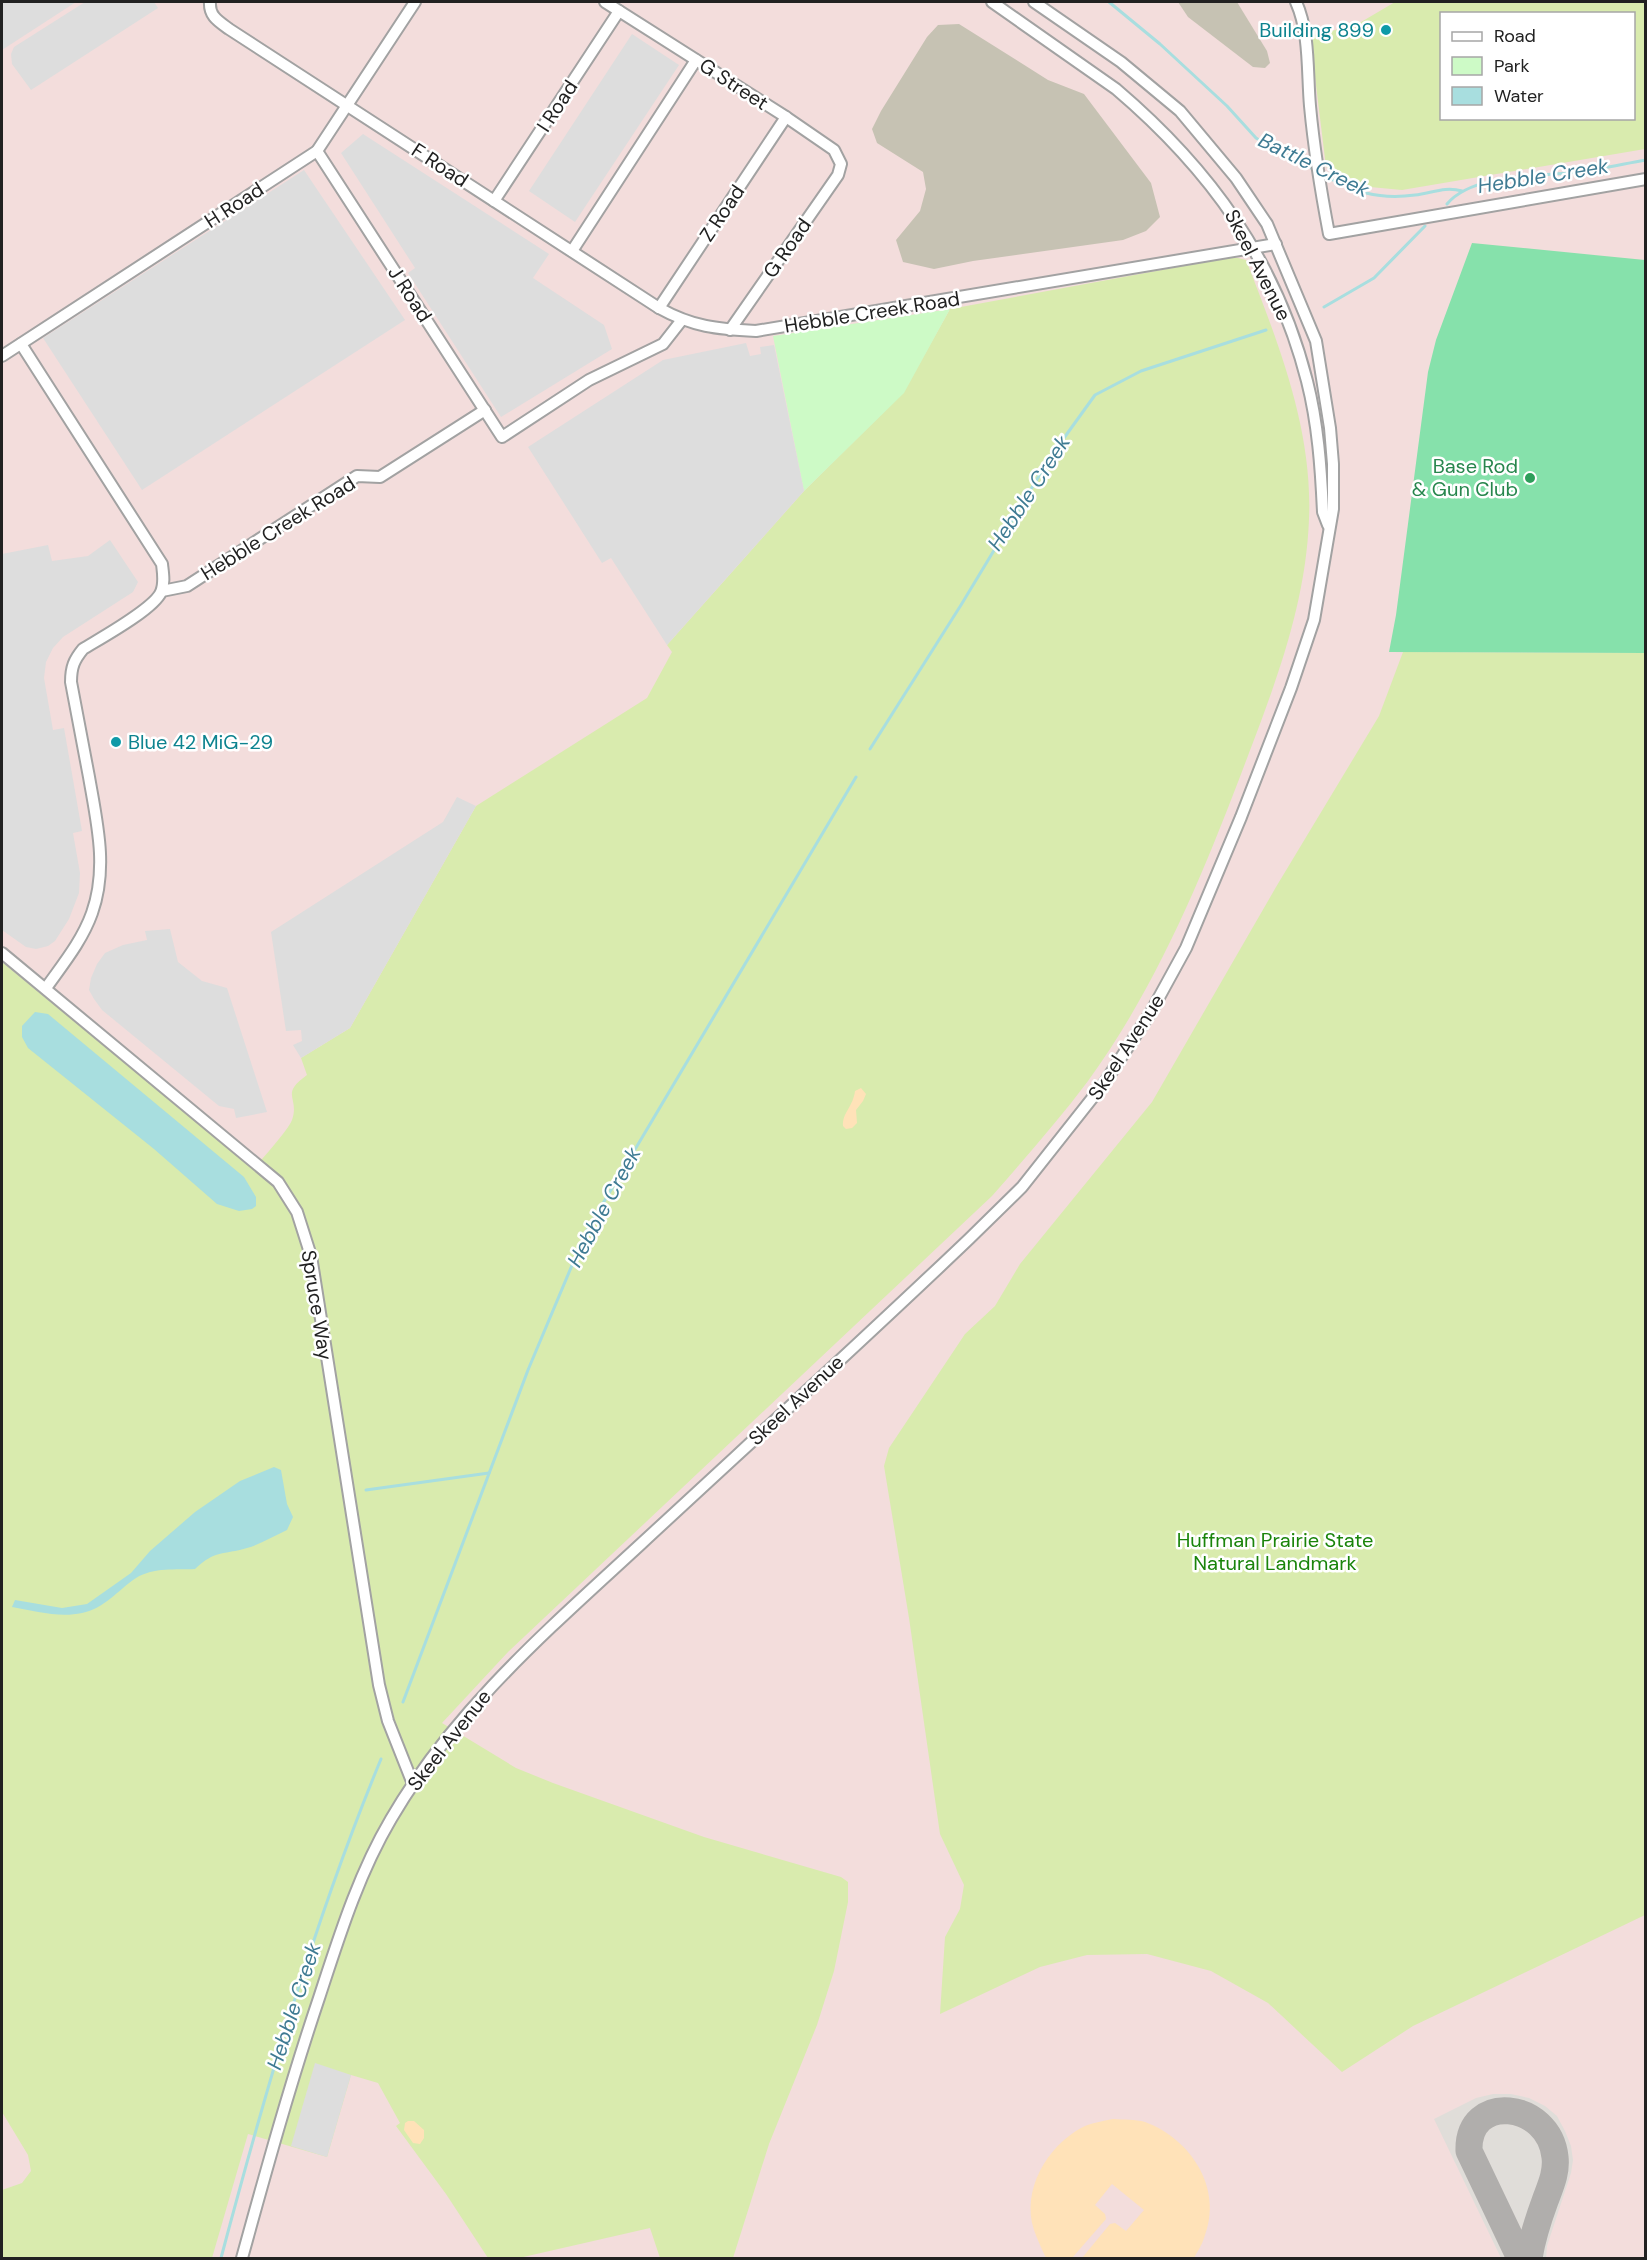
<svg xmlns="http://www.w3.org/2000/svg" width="1647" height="2260" font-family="'DM Sans',sans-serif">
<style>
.military{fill:#f3dddc;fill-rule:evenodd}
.airport{fill:#e0ddd9}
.construction{fill:#c6c2b3}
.grass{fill:#d9ebae;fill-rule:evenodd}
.sand{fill:#ffe2b8}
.park{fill:#cdfac6}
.pitch{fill:#86e1ab}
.parking{fill:#ddd}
.water{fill:#a8dedf}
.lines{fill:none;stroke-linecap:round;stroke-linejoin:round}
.stream{stroke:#a8dedf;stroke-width:3}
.taxiway{stroke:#b0aeac;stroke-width:27}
.minor-casing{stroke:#a2a2a2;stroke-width:14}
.minor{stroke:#fff;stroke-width:10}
.culture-dot{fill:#0f9aa8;stroke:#fff;stroke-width:2}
.leisure-dot{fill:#2e9e5b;stroke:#fff;stroke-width:2}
.labels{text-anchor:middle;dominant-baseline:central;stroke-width:5;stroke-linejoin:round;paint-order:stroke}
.culture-label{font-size:20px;fill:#0d838f;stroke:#fff;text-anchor:end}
.street-label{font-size:20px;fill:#212121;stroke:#fff}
.leisure-label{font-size:20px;fill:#27864d;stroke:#fff;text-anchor:end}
.park-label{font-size:20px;fill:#1a840b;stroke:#fff}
.water-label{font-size:21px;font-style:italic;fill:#3f7b93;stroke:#fff}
</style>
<rect width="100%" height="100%" fill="#f1ece8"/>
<path class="military" d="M2 2H1645V2258H2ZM1442 14H1634V118H1442Z"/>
<polygon class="airport" points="1493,2094 1511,2094 1529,2098 1545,2106 1557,2116 1565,2131 1571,2146 1573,2160 1571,2173 1547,2246 1546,2258 1501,2258 1434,2119 1476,2098"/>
<g class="construction">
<polygon points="1178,2 1237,2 1267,51 1270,63 1265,68 1253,67 1188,17"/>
<polygon points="959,24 1048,80 1084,94 1151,183 1160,217 1146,231 1123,240 973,261 934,269 903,262 896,240 920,211 926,189 923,172 877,143 872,129 881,111 927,37 938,25"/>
</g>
<g class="grass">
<path d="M1395 2H1645V149L1402 190 1370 187 1326 167 1310 36 1356 25ZM1442 14H1634V118H1442Z"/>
<path d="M1227 258H1238L1246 260C1278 342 1313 429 1309 519 1306 601 1278 677 1249 753 1206 867 1160 982 1088 1081 1058 1121 1025 1158 992 1196L508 1652 442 1723 516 1768 553 1783 704 1837 841 1877 848 1882V1902L834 1971 817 2025 769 2144 733 2258H660L650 2228 519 2258H488L446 2194 396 2126 400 2123 378 2083 351 2075 327 2157 248 2134 212 2258H2V2190L22 2183 31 2171 28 2155 2 2112V962L254 1169C263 1157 287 1132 292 1120 300 1097 279 1095 307 1075L301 1058 350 1028 476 806 647 698 672 652 667 645 804 491 903 393 950 309Z"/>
<polygon points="1403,652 1645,653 1645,1915 1413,2026 1342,2072 1268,2003 1211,1971 1147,1954 1087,1955 1040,1967 940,2014 945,1937 960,1909 964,1885 940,1834 909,1618 884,1466 889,1448 965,1334 995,1306 1020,1264 1152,1102 1276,887 1379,716"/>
</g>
<g class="sand">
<path d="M861 1088 866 1094 863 1101 856 1110 857 1123 852 1128 846 1129 843 1126C842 1113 853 1107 855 1091Z"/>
<path d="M1113 2119C1123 2120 1136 2119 1145 2122 1191 2139 1224 2189 1204 2238 1202 2245 1197 2252 1194 2258H1082L1110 2224 1115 2223 1126 2231 1144 2210 1112 2184 1095 2205 1105 2214 1106 2219 1072 2258H1047L1045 2256C1041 2247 1037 2239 1034 2230 1021 2190 1047 2147 1081 2128 1090 2123 1103 2121 1113 2119Z"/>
<polygon points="408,2121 414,2121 424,2130 424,2138 420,2144 413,2143 404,2130 405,2123"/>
</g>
<polygon class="park" points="950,309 904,393 804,491 773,336"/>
<polygon class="pitch" points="1472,243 1645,260 1645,653 1389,652 1396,615 1428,372 1436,340"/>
<g class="parking">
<polygon points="2,2 76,2 2,50"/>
<polygon points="85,2 154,2 158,8 31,90 12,64 11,54 14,47"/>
<polygon points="632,34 679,65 575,222 529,191"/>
<polygon points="363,134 549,254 533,278 604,325 612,349 501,417 408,273 415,268 341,153"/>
<polygon points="304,170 405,320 142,490 43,338"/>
<polygon points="746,343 750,356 761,354 760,347 774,345 804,491 667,645 611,558 602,563 528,447 663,360"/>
<polygon points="110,540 138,582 133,592 63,637 53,648 46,662 44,678 53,730 64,728 82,831 73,833 80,873 79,893 69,919 55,941 48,946 36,949 26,947 2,930 2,554 48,545 52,561 88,556"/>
<polygon points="457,797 476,806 350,1028 301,1058 293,1045 302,1041 301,1030 286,1031 271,932 443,822"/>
<polygon points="170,929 178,962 202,981 227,988 267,1112 236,1118 234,1109 219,1106 102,1010 94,999 89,990 91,978 97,964 105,953 123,945 147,940 145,931"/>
<polygon points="315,2063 351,2075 327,2157 291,2146"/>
</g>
<g class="water">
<polygon points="35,1012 48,1014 244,1177 256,1197 256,1206 252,1209 239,1211 217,1204 154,1149 28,1048 22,1037 22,1026"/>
<path d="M274 1467 281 1470 287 1504 293 1517 287 1530C274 1536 261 1544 247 1548 223 1555 215 1550 195 1569 176 1570 154 1567 136 1578 118 1590 104 1609 82 1613 59 1618 35 1611 12 1607L15 1600 62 1608 87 1604 131 1573 150 1551 195 1512 240 1481Z"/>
</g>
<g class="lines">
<g class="stream">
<polyline points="1109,2 1160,44 1227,106 1256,138 1277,151 1315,170"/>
<path d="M1320 173C1353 192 1378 200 1415 195 1432 193 1445 186 1462 191"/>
<path d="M1447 204C1473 173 1539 177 1577 172 1600 169 1623 164 1646 160"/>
<polyline points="1324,307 1374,278 1425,226"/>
<polyline points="870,749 961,605 1051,456 1095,395 1141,371 1266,330"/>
<polyline points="366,1490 489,1473"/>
<polyline points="403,1702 528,1370 586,1232 856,777"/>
<path d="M221 2258C266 2089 314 1921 381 1759"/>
</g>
<path class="taxiway" d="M1520 2258 1469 2151C1467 2092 1549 2101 1555 2157 1557 2173 1550 2187 1545 2201 1538 2220 1532 2239 1529 2258"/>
<g class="minor-casing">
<g id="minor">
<path d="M210 2C209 16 218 21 229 29L659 308C693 327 717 329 756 331L1276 244"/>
<polyline points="605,2 786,117 834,150 841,164 838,175 730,330"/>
<path d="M992 2 1116 89C1210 169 1276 260 1307 381 1318 424 1321 468 1323 512L1328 525"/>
<path d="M1296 2C1310 33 1307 72 1310 106 1314 149 1321 192 1329 234L1646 179"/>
<polyline points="317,151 502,437 589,380 663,344 681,321"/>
<polyline points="494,201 619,11"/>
<polyline points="572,251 696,60"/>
<polyline points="659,308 786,117"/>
<path d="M21 344 162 564C163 573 165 583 161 592 154 609 101 638 83 649 74 660 71 667 71 682 77 713 83 745 89 777 97 823 108 868 92 913 82 941 63 964 46 988"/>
<polyline points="2,356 317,151 415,2"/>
<polyline points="162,591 187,586 357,476 380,477 485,410"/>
<polyline points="2,953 278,1182 297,1212 311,1256 379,1685 388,1721 413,1784"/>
<path d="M242 2258C266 2171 290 2084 319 1998 339 1937 358 1875 391 1819 455 1709 550 1628 642 1543 751 1442 861 1342 969 1239L1022 1187 1105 1082 1151 1012 1186 948 1241 817 1291 688 1314 620 1333 509V464L1330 428 1316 341 1267 224 1236 178 1180 111 1121 62 1034 2"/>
</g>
</g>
<use href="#minor" class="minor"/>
</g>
<g class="culture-dot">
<circle cx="1386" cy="30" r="6"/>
<circle cx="116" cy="742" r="6"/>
</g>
<circle class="leisure-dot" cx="1530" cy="478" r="6"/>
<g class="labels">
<g class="culture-label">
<text x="1374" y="30">Building 899</text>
<text x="128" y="742" text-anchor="start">Blue 42 MiG-29</text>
</g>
<g class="street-label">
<text transform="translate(734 84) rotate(33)">G Street</text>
<text transform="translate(557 106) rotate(-57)">I Road</text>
<text transform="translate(440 165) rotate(33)">F Road</text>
<text transform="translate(234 205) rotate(-33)">H Road</text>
<text transform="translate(722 213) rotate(-56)">Z Road</text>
<text transform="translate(787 248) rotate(-55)">G Road</text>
<text transform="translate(1258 265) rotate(63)">Skeel Avenue</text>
<text transform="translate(410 294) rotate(57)">J Road</text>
<text transform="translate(872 312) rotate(-9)">Hebble Creek Road</text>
<text transform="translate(278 528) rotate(-32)">Hebble Creek Road</text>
<text transform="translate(1126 1047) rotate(-57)">Skeel Avenue</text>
<text transform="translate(317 1305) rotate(81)">Spruce Way</text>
<text transform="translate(796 1400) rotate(-43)">Skeel Avenue</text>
<text transform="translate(449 1740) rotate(-52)">Skeel Avenue</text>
</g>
<g class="leisure-label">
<text x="1518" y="466">Base Rod<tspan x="1518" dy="23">&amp; Gun Club</tspan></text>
</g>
<g class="park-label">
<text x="1275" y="1540">Huffman Prairie State<tspan x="1275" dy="23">Natural Landmark</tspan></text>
</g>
<g class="water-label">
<text transform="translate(1314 165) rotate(26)">Battle Creek</text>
<text transform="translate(1543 176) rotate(-9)">Hebble Creek</text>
<text transform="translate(1029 493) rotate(-57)">Hebble Creek</text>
<text transform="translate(604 1207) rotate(-62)">Hebble Creek</text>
<text transform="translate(294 2006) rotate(-72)">Hebble Creek</text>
</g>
</g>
<rect width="1647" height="2260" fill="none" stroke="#212121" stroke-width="6"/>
<rect x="1440" y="12" width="195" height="108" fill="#ffffff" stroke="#a6a6a6" stroke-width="1.5"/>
<rect x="1452" y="32" width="30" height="9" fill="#ffffff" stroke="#a6a6a6" stroke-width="1.5"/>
<text x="1494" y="42" font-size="18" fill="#212121">Road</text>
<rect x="1452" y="57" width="30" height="18" fill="#cdfac6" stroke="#a6a6a6" stroke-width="1.5"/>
<text x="1494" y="72" font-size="18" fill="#212121">Park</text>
<rect x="1452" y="87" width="30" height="18" fill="#a8dedf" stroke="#a6a6a6" stroke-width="1.5"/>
<text x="1494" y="102" font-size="18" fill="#212121">Water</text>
</svg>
